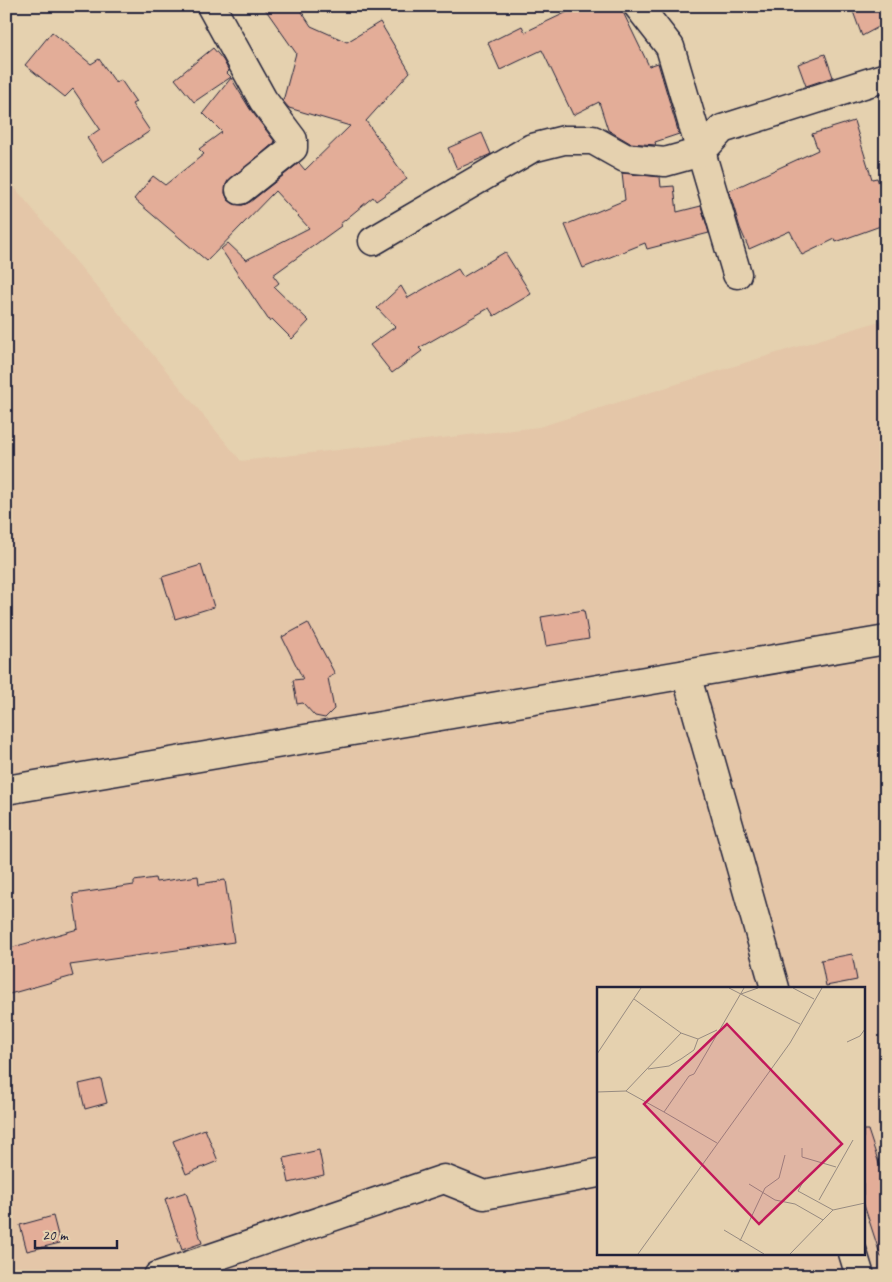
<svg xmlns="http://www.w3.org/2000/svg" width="892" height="1282" font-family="Caveat,sans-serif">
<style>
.built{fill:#e4c6a8;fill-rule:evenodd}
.building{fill:#e3ad98;stroke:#22223b}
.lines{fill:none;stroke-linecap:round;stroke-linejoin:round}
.minor-casing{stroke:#22223b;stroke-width:31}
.minor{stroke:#e5d1af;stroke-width:28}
.inset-road{fill:none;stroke:#978b81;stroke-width:1}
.view{fill:#c2185b;fill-opacity:0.15;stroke:#c2185b;stroke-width:2.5}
.inset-edge{fill:none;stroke:#22223b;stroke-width:2.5}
</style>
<rect width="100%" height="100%" fill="#e5d1af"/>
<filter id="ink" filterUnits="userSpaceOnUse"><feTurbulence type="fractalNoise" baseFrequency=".02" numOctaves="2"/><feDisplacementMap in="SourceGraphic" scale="10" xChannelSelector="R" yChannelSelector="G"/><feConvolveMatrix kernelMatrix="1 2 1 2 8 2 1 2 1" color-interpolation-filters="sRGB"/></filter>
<g filter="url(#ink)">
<path class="built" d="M6 177 241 461 539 427 886 319V1276H6ZM598 988H863V1253H598Z"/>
<g class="building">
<polygon points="263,6 298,6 311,26 347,42 380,22 410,72 366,121 407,179 376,201 373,197 340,224 341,226 273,275 279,283 274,287 309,321 292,339 272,319 270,322 221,249 228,243 246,260 309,228 275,191 207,261 134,199 153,176 165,185 204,154 199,149 222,132 203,113 231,78 250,109 275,142 226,184 225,193 228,200 234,204 242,205 250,202 299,163 305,170 350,126 289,108 283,101 296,53"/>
<polygon points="580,6 620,6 649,66 658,63 679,134 655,142 656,145 630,143 608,130 599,102 573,115 542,50 500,70 488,43 522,26 525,32"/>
<polygon points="851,6 886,6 886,23 862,36"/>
<polygon points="52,32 91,64 99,59 116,83 121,80 136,102 132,104 150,131 103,162 87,138 100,129 73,89 65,97 25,65"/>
<polygon points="213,48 223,60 229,71 227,73 231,77 194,102 175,79"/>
<polygon points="825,54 833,77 806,86 798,64"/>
<polygon points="854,121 872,179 877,178 886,201 886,224 836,242 835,239 802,255 790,231 749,249 740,228 729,191 818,150 812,134"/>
<polygon points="482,133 491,154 457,169 448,148"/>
<polygon points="622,173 660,177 661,187 674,186 677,212 701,206 709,233 647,249 645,243 583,268 565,225 625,200"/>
<polygon points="505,252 531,294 494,316 489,308 419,348 422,351 392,373 370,345 395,327 377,308 401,286 408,298 458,269 463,277"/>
<polygon points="201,565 214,607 175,619 162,577"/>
<polygon points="584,610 589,639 546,646 541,617"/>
<polygon points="308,623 335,674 328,678 334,709 325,718 315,716 303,703 297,704 293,680 303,679 282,637"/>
<polygon points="198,876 199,884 225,880 234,942 70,965 73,976 6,995 6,949 78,929 73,894 134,885 134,881 155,878 156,882"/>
<polygon points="852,954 857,980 826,986 821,960"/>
<polygon points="101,1079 107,1103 85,1109 79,1084"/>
<polygon points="205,1129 218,1161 186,1174 173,1141"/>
<polygon points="863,1130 868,1130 886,1185 886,1257 881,1257 863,1202"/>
<polygon points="319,1150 324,1175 289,1183 284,1158"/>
<polygon points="186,1192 202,1243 182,1250 165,1199"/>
<polygon points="53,1216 60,1243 27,1251 20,1225"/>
</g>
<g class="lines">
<g class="minor-casing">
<g id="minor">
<polyline points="211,6 263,100 293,140 293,148 240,190"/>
<polyline points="638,6 670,47 737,274"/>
<polyline points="373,241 532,148 564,140 593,140 625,158 665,162 701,152 722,129 886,77"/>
<polyline points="686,674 775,988"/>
<polyline points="6,790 886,640"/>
<polyline points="853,1253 860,1276"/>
<polyline points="158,1276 444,1179 484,1195 598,1173"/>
</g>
</g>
<use href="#minor" class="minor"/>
</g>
</g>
<g transform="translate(597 987)">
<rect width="268" height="268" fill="#e5d1af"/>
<path class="inset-road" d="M132 1 203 37M196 1 217 12M144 7 161 1M37 12 84 46 101 52 120 43M250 55 263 49 268 42M0 67 44 1M51 82 72 79 84 72 97 63 101 52M29 104 84 46M0 105 29 104 67 125 92 89 97 87 147 1M67 125 120 156M205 161V170L239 180M206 195 201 204 236 223M152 197 178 213 198 217 226 233 236 223 268 216M222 213 256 153M127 243 167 267M143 254 168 201 182 191 188 168M41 267 193 56 225 1M193 267 226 233"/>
<path class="view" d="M130 37 245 157 162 237 47 117Z"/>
<rect width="268" height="268" class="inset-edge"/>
</g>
<rect width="892" height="1282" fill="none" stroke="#e5d1af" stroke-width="25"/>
<rect x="12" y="12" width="867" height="1257" fill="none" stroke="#22223b" stroke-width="2" filter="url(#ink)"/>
<path d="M35 1240v8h82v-8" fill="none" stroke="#22223b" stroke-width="2.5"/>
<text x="42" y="1240" font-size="15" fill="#22223b" stroke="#e5d1af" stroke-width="4" paint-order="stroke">20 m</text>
</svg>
